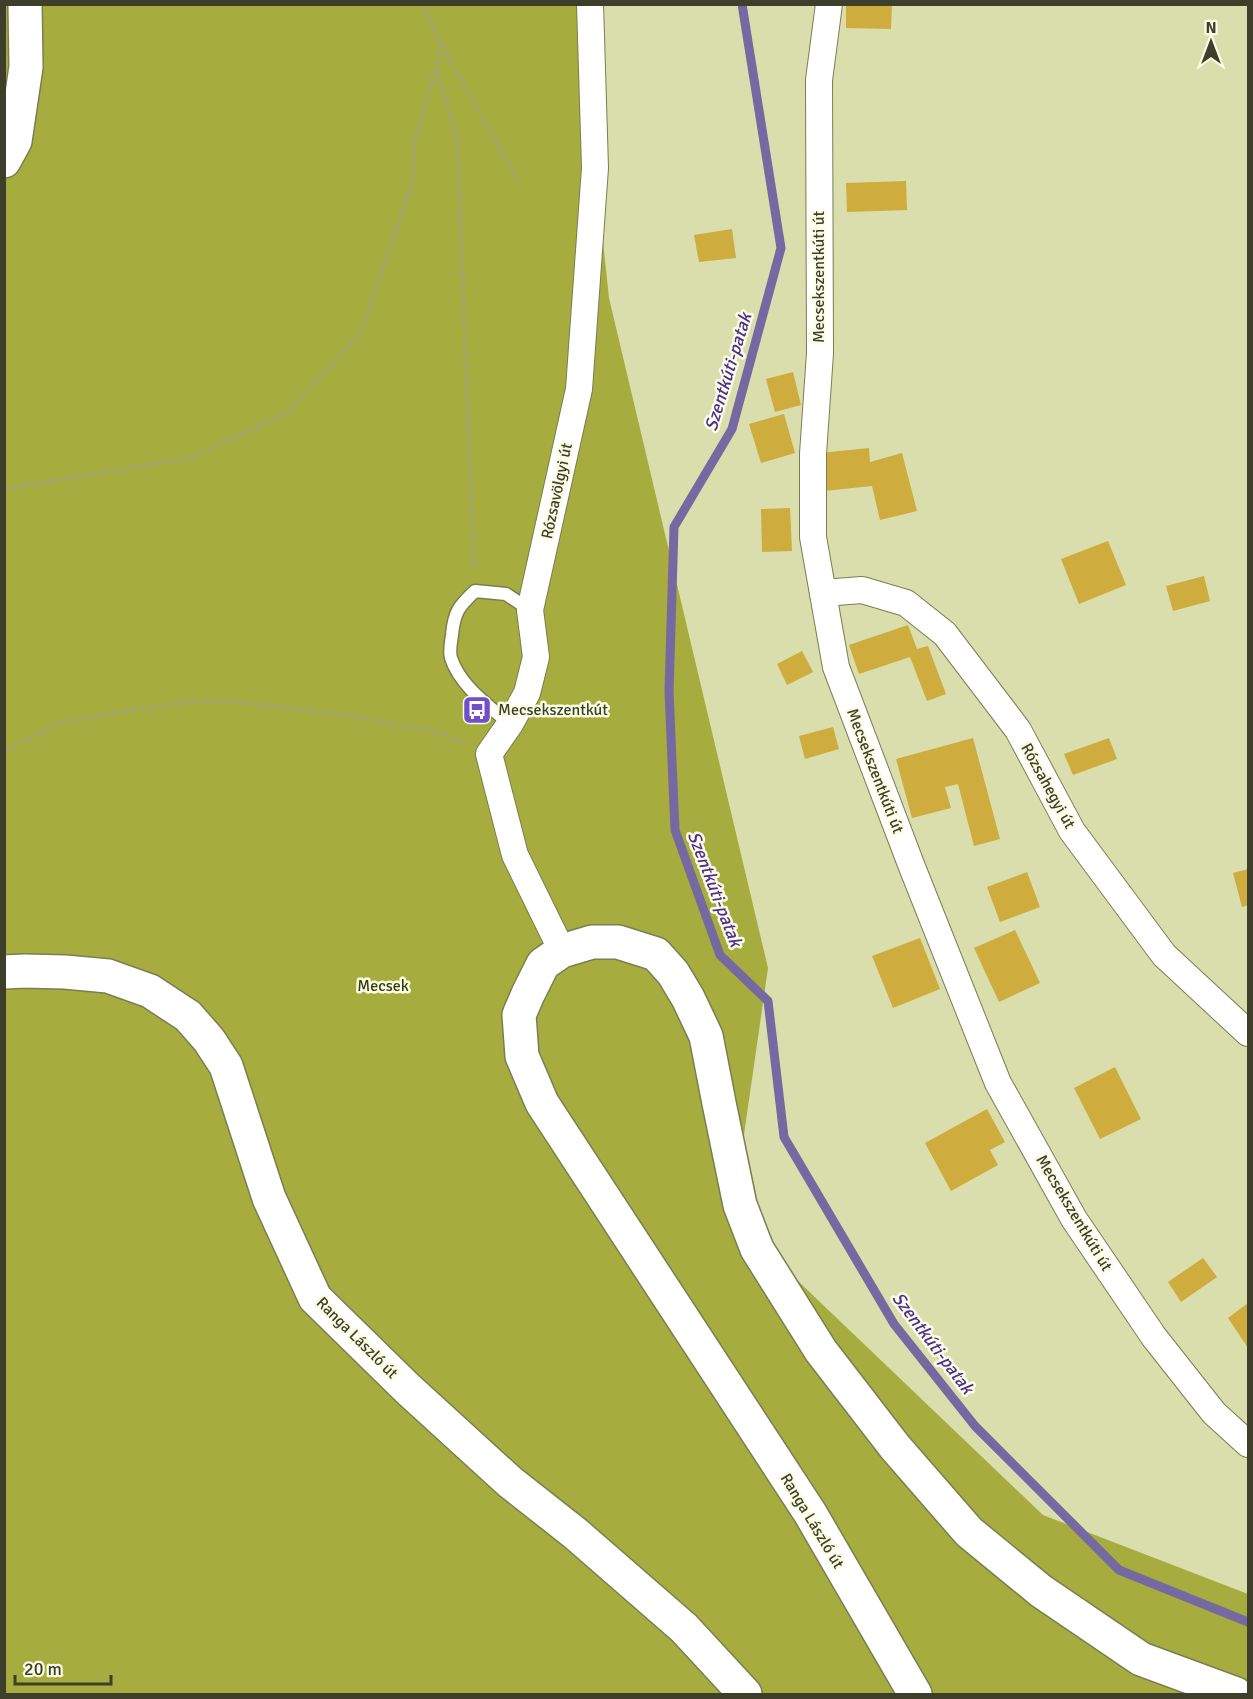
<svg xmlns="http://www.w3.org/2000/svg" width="1253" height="1699" font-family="Signika,sans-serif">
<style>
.forest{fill:#a7ac3e}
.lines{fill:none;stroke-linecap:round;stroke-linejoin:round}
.stream{stroke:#7668a1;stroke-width:9}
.building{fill:#ceac3d}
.service-casing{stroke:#7a7e50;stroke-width:15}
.minor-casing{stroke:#7a7e50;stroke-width:28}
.secondary-casing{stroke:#7a7e50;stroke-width:36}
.path{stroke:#a0a47c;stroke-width:4;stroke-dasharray:4.5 4.5;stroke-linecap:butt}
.service{stroke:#fff;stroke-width:12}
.minor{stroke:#fff;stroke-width:26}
.secondary{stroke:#fff;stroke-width:33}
.labels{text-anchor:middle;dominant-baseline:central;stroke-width:5;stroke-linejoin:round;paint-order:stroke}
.street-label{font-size:16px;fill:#3d3f2a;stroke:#fafde3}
.poi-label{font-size:16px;fill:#3d3f2a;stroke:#fafde3;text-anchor:start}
.park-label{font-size:16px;fill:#393b0d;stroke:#fafde3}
.water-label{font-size:18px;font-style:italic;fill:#4e2c95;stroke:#fafde3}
</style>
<rect width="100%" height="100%" fill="#d9deac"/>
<polygon class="forest" points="5,5 578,5 609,298 768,968 732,1218 1043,1515 1248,1594 1248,1694 5,1694"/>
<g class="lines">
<polyline class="stream" points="742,4 781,248 732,429 674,527 669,691 675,830 720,955 768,1001 784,1137 894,1324 975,1426 1119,1570 1248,1622"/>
</g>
<g class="building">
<polygon points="846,4 892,4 891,29 846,28"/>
<polygon points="906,181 907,210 847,212 846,183"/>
<polygon points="732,229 736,258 699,262 694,235"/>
<polygon points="793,372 801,405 775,412 766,379"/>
<polygon points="784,414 795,453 761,463 749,424"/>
<polygon points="869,448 870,462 902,453 917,511 880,520 872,486 824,491 820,453"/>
<polygon points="790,508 792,551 762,552 761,509"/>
<polygon points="1108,541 1126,585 1079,604 1061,559"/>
<polygon points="1204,576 1210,601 1173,611 1166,586"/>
<polygon points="908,625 917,649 928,646 946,694 927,701 910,657 859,674 849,645"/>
<polygon points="802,651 813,672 787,685 777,664"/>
<polygon points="833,727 839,749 805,759 799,736"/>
<polygon points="973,738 1000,839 974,846 958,784 945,787 951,808 912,818 896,759"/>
<polygon points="1109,738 1117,759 1073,775 1064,754"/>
<polygon points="1248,869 1248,905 1242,907 1233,873"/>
<polygon points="1027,872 1040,907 1000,922 987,887"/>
<polygon points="1015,930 1040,983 999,1002 974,948"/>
<polygon points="920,938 940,989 893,1008 872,956"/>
<polygon points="1115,1067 1141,1119 1100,1139 1074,1088"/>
<polygon points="987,1109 1005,1142 990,1150 998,1165 951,1191 925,1143"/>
<polygon points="1203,1258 1217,1277 1181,1302 1168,1282"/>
<polygon points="1248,1303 1248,1348 1228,1318"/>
</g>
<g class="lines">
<g class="service-casing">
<path id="service" d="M510 724C489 706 460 686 451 658 449 652 451 642 452 635 454 612 459 606 475 591L506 594 530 610"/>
</g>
<g class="minor-casing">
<g id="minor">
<polyline points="829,4 819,80 820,353 813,454 813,537 836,667 912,867 998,1083 1074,1219 1154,1337 1214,1413 1248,1444"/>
<polyline points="823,593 862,590 906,603 945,634 1018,730 1072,831 1164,955 1248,1033"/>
<polyline points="562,951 515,855 489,754 510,724 527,693 536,657 530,610 579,389 595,168 590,4"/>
</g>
</g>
<g class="secondary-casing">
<g id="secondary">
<polyline points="4,161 15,141 26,67 25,4"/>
<polyline points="4,972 25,971 65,972 108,976 150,991 188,1016 209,1040 226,1066 269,1198 315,1298 408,1389 510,1482 576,1534 684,1628 745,1694"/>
<polyline points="915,1694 810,1513 542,1103 522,1056 519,1015 528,994 543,964 562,951 592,942 618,942 656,954 673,973 688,998 706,1036 719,1103 740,1205 757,1249 821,1351 895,1447 969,1532 1041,1591 1141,1659 1236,1694"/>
</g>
</g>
<g class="path">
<polyline points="441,45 518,181"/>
<polyline points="436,69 457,138 474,571"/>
<polyline points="4,489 191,458 288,412 361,332 412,185 415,139 436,68 441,44 422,4"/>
<polyline points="4,751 62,722 177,703 228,701 353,716 442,733 463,743"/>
</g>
<use href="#service" class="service"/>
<use href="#minor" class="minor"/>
<use href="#secondary" class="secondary"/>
</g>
<defs>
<g id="bus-square" transform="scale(1.5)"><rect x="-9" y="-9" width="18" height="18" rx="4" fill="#714fc9" stroke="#fafde3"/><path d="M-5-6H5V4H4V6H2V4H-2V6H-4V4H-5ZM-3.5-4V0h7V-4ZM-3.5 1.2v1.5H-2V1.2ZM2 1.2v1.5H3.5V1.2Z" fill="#fff"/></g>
</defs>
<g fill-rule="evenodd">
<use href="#bus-square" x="477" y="710"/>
</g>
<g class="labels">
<g class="street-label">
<text transform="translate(819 277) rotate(-90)">Mecsekszentkúti út</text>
<text transform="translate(557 491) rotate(-78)">Rózsavölgyi út</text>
<text transform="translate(875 771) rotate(69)">Mecsekszentkúti út</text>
<text transform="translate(1048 786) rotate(61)">Rózsahegyi út</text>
<text transform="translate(1074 1213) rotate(59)">Mecsekszentkúti út</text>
<text transform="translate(357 1338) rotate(45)">Ranga László út</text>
<text transform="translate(812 1521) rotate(59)">Ranga László út</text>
</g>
<g class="poi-label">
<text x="498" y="710">Mecsekszentkút</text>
</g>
<g class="park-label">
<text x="383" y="986">Mecsek</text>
</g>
<g class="water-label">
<text transform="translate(728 372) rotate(-73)">Szentkúti-patak</text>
<text transform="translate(715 889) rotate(69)">Szentkúti-patak</text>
<text transform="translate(933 1343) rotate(53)">Szentkúti-patak</text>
</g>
</g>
<rect width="1253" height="1699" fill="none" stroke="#3d3f2a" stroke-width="12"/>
<g transform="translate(1211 42)" stroke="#fafde3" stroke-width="4.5" paint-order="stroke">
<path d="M0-4.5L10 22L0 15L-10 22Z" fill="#3d3f2a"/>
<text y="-9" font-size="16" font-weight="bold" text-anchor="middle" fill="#3d3f2a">N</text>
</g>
<path d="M15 1675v9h96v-9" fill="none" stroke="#3d3f2a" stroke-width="3"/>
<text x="24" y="1675" font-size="18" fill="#3d3f2a" stroke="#fafde3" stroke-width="4.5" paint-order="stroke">20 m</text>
</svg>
